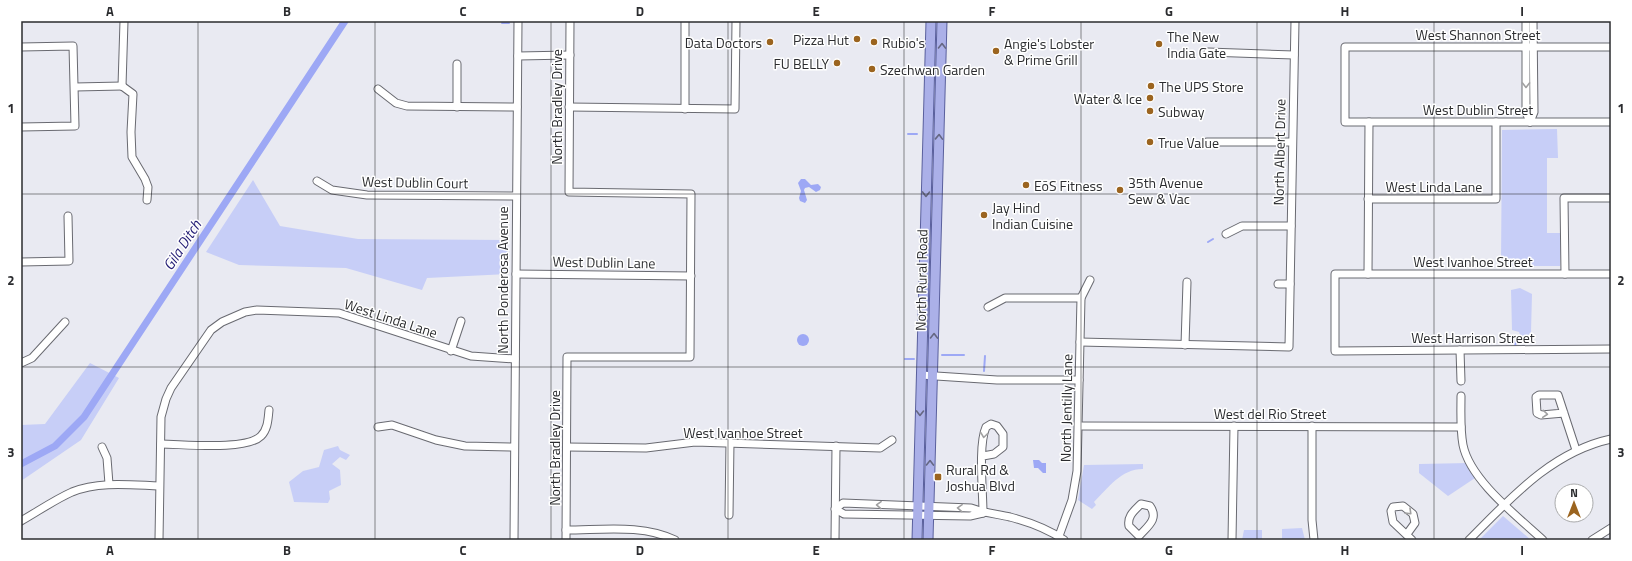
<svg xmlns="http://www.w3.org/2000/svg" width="1632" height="561" font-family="'Titillium Web',sans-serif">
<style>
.green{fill:#c7cef7}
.water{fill:#9da8f5}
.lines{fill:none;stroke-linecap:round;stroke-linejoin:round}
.stream{stroke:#9da8f5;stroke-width:2}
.canal{stroke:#9da8f5;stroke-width:7}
.minor-casing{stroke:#696a71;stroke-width:9}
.major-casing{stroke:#5a609d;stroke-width:11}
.minor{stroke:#fff;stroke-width:7}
.major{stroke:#abb0e8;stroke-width:9}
.oneway{stroke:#656782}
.oneway2{stroke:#a0a0a1}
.grid{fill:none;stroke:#2b2c2f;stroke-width:1;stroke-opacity:0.55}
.poi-dot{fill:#9b641f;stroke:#fff;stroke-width:1.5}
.labels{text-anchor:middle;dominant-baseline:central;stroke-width:3;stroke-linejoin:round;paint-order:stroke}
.street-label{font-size:14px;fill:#2b2c2f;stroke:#fff}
.poi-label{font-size:14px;fill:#2b2c2f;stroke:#fff;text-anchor:start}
.water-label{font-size:15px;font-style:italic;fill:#241e75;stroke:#fff}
.neatline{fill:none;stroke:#2b2c2f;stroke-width:1.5}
.grid-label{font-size:13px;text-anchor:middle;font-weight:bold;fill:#2b2c2f}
</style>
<rect width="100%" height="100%" fill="#e9eaf2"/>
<g class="green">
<polygon points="1557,129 1558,158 1547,158 1547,233 1561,233 1560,266 1501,266 1502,130"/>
<polygon points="253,180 280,226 358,239 507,240 508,274 427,278 422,290 346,268 239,265 206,252"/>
<polygon points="1520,288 1532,294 1531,332 1524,340 1521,338 1519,332 1512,330 1511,290"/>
<polygon points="90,363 119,378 81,440 21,481 21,425 45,424"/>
<polygon points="338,446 340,450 350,455 346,460 340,457 332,464 340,470 341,485 329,491 330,499 328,503 294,502 289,482 303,471 319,467 324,450"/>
<polygon points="1469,463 1478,476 1448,496 1419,473 1419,464"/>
<path d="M1143 464V469C1121 469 1108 488 1094 502L1096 505 1092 509 1078 500 1084 465Z"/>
<polygon points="1503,516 1531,540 1479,540"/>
<polygon points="1302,528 1305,540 1282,540 1282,529"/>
<polygon points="1244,530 1262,530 1262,540 1242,540"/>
</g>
<g class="water">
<polygon points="801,179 805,179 811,185 818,184 821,187 820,190 816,192 809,187 805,188 804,190 807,200 805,203 800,201 799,198 801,191 798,183"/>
<circle cx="803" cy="340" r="6"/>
<polygon points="1033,460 1039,460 1042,463 1046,463 1046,473 1043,473 1038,468 1034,468"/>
</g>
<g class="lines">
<g class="stream">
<polyline points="502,23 509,23"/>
<polyline points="908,134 917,134"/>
<polyline points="1208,242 1213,239"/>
<polyline points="1515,349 1516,336"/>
<polyline points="942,355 964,355"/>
<polyline points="905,359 914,359"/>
<polyline points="984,371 985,356"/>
</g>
<polyline class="canal" points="21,464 55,446 84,417 345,21"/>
<g class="minor-casing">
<g id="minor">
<polyline points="685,21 685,109"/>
<polyline points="1526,21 1526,112 1530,122"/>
<polyline points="21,47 73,46 75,126 21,127"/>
<polyline points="1611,47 1345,47 1345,122 1611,122"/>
<polyline points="1208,52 1294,55"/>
<polyline points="518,56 570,55"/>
<polyline points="457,64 457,107"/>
<polyline points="122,86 133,94 131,132 132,157 145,179 148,187 147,200"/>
<polyline points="122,86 124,21"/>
<polyline points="75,87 122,86"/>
<polyline points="378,89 396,103 407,106 517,107"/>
<polyline points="569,107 735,109 736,21"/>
<polyline points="1530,122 1534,112 1533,21"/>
<polyline points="1207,142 1291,142"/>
<polyline points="317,181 332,190 367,195 516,196"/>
<polyline points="1368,199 1496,199 1496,122"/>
<polyline points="1226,234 1242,226 1291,226"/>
<polyline points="21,262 69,261 68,216"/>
<polyline points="516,274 691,276"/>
<polyline points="1368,274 1369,122"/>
<polyline points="1565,274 1564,198 1611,198"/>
<polyline points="1611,274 1335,274 1335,351 1611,349"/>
<polyline points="1278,284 1290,284"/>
<polyline points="988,307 1005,298 1081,298"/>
<polyline points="1080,342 1289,347 1295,21"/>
<polyline points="1185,345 1187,282"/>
<polyline points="1460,350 1461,381"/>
<polyline points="451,351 461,321"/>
<polyline points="21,363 32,358 65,322"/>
<polyline points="921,375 997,380 1079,380"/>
<path d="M1461 396C1461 412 1460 429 1463 445 1470 480 1517 516 1543 540"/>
<polyline points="1564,413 1541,415 1537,413 1536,397 1539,395 1558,395 1576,450"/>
<polyline points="1079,426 1461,427"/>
<polyline points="1312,426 1312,520 1314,540"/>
<polyline points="378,427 392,425 436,440 465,446 514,447"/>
<path d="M161 444C183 444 246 451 261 436 268 429 268 419 269 410"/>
<polyline points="102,447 107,458 109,484"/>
<polyline points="567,447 646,448 695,442 880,448 892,440"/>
<path d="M1141 504 1150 506C1159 519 1148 526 1139 536L1129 526C1127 516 1134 511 1141 504Z"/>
<path d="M983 513 970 516 844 514 835 509 843 503 971 508C984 513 997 514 1010 517 1029 522 1048 529 1064 540"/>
<path d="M983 513C983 492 978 445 986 427L991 424 997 426 1003 434V447L994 454 983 456"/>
<polyline points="729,515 730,442"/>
<path d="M21 521C37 512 54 500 72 492 99 481 131 485 159 486"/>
<path d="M566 530C602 530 643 524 675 540"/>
<polyline points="1407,534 1415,523 1413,514 1403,506 1393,507 1391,511 1393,522 1412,540"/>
<polyline points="1059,536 1072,500 1077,471 1081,298 1090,280"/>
<polyline points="159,540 161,417 166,399 171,388 211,330 222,322 245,312 257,310 339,313 471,356 515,359"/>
<polyline points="514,540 518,21"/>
<polyline points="566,540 567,357 690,357 691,194 569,192 570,21"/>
<polyline points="835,540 836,446"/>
<polyline points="1232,540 1234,426"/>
<path d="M1469 540C1510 499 1551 452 1611 439"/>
<polyline points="1592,540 1611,528"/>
</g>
</g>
<g class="major-casing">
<g id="major">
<polyline points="917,540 931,21"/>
<polyline points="928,540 942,21"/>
</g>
</g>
<use href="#minor" class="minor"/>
<use href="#major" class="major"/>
</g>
<defs><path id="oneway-chevron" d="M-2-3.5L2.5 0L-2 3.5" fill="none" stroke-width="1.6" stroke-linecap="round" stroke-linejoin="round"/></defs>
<g class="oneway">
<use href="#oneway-chevron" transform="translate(942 46) rotate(-89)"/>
<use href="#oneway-chevron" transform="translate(939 137) rotate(-88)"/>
<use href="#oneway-chevron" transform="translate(926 194) rotate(91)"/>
<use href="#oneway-chevron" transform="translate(934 336) rotate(-89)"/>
<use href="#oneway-chevron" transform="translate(920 413) rotate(91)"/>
<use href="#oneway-chevron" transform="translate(930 463) rotate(-89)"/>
</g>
<g class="oneway2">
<use href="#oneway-chevron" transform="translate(1526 85) rotate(90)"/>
<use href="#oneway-chevron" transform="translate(1545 414) rotate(5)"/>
<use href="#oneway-chevron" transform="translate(984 435) rotate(98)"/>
<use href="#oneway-chevron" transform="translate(879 505) rotate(-178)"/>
<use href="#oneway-chevron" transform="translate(960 508) rotate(-177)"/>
<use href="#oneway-chevron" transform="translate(1409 512) rotate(44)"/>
</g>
<path class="grid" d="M198 21V540M375 21V540M551 21V540M728 21V540M904 21V540M1081 21V540M1257 21V540M1434 21V540M21 194H1611M21 367H1611"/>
<g class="poi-dot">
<circle cx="857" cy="39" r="4"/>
<circle cx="770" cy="42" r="4"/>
<circle cx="874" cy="42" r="4"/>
<circle cx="1159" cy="44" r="4"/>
<circle cx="996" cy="51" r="4"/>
<circle cx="837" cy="63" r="4"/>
<circle cx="872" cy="69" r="4"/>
<circle cx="1151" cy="86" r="4"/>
<circle cx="1150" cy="98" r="4"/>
<circle cx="1150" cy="111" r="4"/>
<circle cx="1150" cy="142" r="4"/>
<circle cx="1026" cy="185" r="4"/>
<circle cx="1120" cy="190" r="4"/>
<circle cx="984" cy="215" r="4"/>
<rect x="934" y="473" width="8" height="8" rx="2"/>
</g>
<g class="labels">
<g class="street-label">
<text x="1478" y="34">West Shannon Street</text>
<text transform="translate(556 107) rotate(-90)">North Bradley Drive</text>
<text x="1478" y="109">West Dublin Street</text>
<text transform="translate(1279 152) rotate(-89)">North Albert Drive</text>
<text transform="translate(415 182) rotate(1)">West Dublin Court</text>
<text x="1434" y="186">West Linda Lane</text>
<text x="1473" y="261">West Ivanhoe Street</text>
<text transform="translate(604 262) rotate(1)">West Dublin Lane</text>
<text transform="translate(502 280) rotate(-90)">North Ponderosa Avenue</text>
<text transform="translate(921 280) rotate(-89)">North Rural Road</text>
<text transform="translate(391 318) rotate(18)">West Linda Lane</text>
<text x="1473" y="337">West Harrison Street</text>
<text transform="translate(1066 408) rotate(-89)">North Jentilly Lane</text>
<text x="1270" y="413">West del Rio Street</text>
<text x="743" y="432">West Ivanhoe Street</text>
<text transform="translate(554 448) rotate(-90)">North Bradley Drive</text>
</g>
<g class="poi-label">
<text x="1167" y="36">The New<tspan x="1167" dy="16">India Gate</tspan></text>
<text x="849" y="39" text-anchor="end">Pizza Hut</text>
<text x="762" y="42" text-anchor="end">Data Doctors</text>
<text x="882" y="42">Rubio's</text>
<text x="1004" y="43">Angie's Lobster<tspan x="1004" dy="16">&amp; Prime Grill</tspan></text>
<text x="829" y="63" text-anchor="end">FU BELLY</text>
<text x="880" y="69">Szechwan Garden</text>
<text x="1159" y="86">The UPS Store</text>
<text x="1142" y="98" text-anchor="end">Water &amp; Ice</text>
<text x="1158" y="111">Subway</text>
<text x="1158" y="142">True Value</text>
<text x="1128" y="182">35th Avenue<tspan x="1128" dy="16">Sew &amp; Vac</tspan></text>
<text x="1034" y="185">EōS Fitness</text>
<text x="992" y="207">Jay Hind<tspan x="992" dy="16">Indian Cuisine</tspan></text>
<text x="946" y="469">Rural Rd &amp;<tspan x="946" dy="16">Joshua Blvd</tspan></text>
</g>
<g class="water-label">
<text transform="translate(182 245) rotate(-57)">Gila Ditch</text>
</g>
</g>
<rect width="1632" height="561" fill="none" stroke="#ffffff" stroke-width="44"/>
<g transform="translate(1574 503)"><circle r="19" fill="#ffffff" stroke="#aaabac"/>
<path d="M0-3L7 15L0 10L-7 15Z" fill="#9b641f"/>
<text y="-6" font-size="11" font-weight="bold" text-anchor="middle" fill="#2b2c2f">N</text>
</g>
<rect x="22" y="22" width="1588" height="517" class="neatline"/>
<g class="grid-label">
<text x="110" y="16">A</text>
<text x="287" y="16">B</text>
<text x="463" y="16">C</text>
<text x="640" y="16">D</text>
<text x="816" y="16">E</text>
<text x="992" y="16">F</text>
<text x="1169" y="16">G</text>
<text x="1345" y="16">H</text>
<text x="1522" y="16">I</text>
<text x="11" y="113">1</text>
<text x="1621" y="113">1</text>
<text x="11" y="285">2</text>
<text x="1621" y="285">2</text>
<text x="11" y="457">3</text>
<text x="1621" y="457">3</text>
<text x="110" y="555">A</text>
<text x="287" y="555">B</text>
<text x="463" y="555">C</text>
<text x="640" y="555">D</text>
<text x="816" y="555">E</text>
<text x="992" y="555">F</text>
<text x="1169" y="555">G</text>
<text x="1345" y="555">H</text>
<text x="1522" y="555">I</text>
</g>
</svg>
